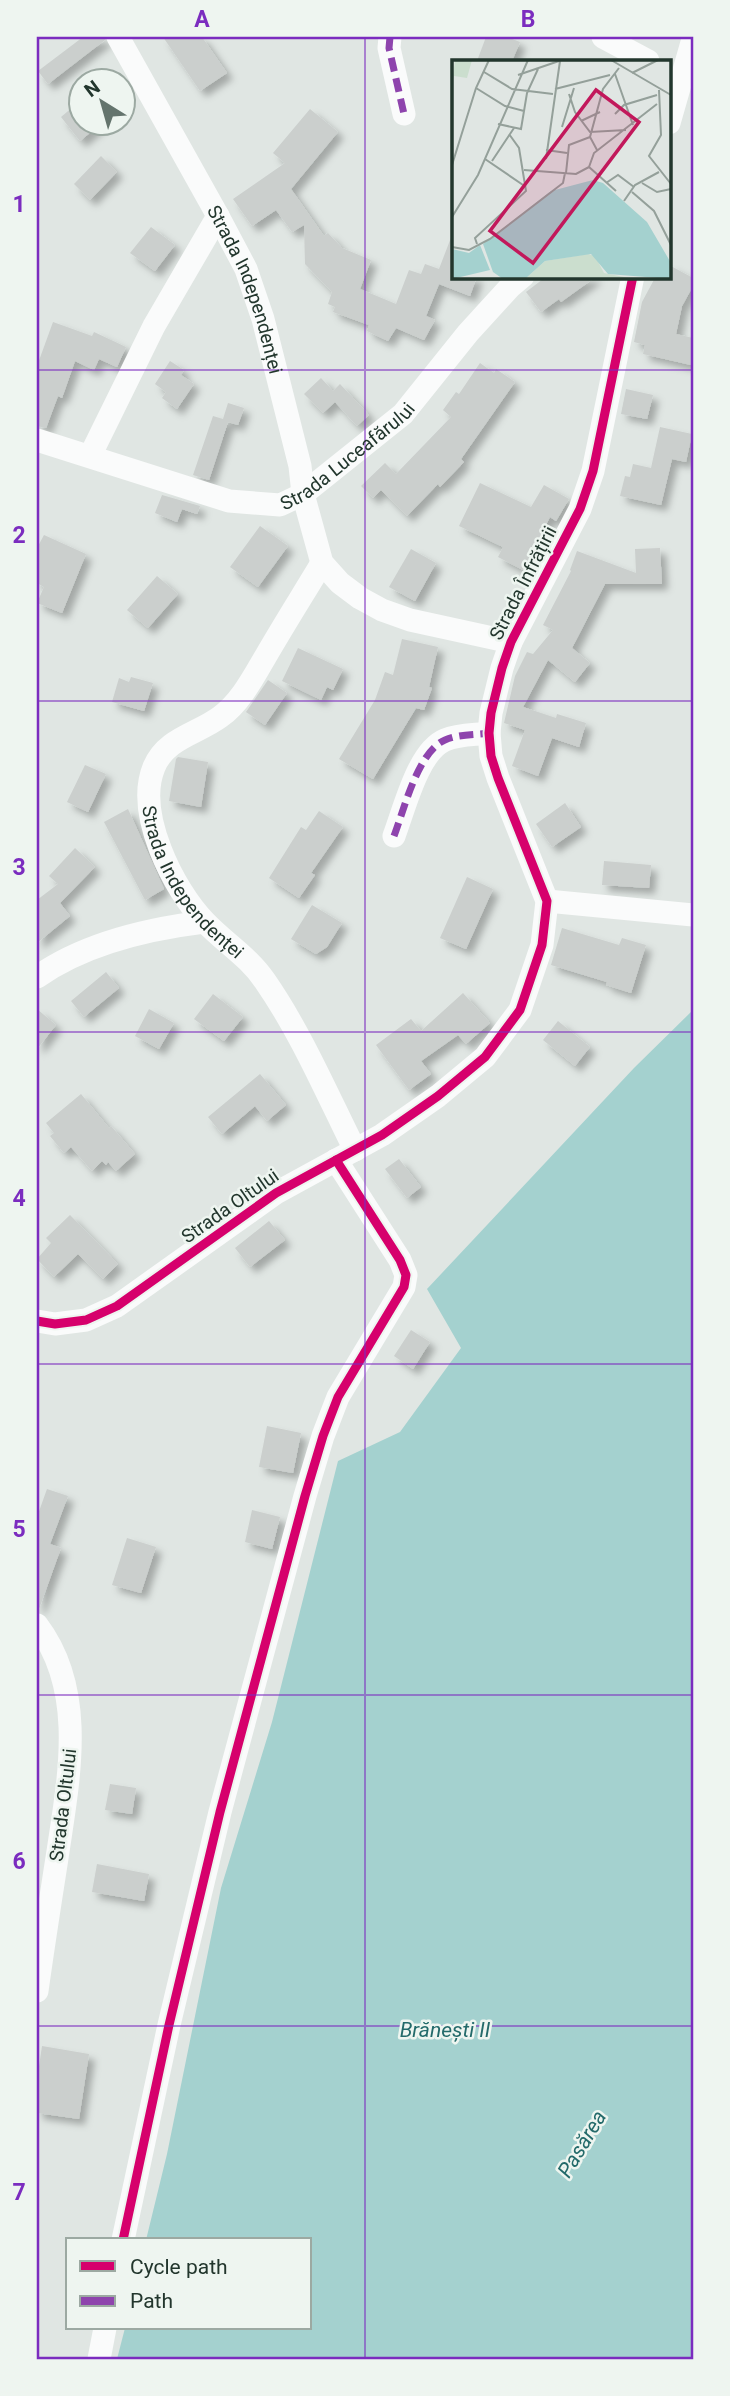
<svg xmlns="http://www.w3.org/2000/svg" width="730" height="2396" font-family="Roboto,sans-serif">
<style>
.water{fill:#a4d1cf}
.building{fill:#cbcfcd;filter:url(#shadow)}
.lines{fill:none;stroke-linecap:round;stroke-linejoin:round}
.minor{stroke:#fafbfb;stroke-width:23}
.quiet{stroke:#8e44ad;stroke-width:7;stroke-dasharray:14 7;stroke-linecap:butt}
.cycleway-casing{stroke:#eef5f0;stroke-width:13}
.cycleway{stroke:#d6006c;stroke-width:9}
.grid{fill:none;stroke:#7b2cbf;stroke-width:2;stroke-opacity:0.55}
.labels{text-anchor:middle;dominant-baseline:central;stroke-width:5;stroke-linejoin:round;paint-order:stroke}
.street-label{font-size:19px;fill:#22362d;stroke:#eef5f0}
.water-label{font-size:21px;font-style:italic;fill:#236a6a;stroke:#eef5f0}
.inset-road{fill:none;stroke:#94a09a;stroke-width:2}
.view{fill:#c2185b;fill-opacity:0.15;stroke:#c2185b;stroke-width:3.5}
.inset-edge{fill:none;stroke:#22362d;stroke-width:3.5}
.neatline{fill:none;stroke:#7b2cbf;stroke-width:2.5}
.grid-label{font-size:23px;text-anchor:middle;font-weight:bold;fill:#7b2cbf}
</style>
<defs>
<filter id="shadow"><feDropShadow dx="6" dy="6" stdDeviation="3.5" flood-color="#0004"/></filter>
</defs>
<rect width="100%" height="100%" fill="#e0e6e3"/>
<polygon class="water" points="693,1010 693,2359 117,2359 125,2328 310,2328 310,2240 146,2240 167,2154 221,1888 272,1722 338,1461 400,1432 461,1348 427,1289 634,1068"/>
<g class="building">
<polygon points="83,37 104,37 105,40 48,84 38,71"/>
<polygon points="163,37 202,37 227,73 200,91"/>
<polygon points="486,37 507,37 520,42 512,61 477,61"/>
<polygon points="80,101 80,122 103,122 80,141 61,117"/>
<polygon points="310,109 338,132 291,189 324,236 328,233 342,248 371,260 360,289 396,304 409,270 421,274 425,264 439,269 452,235 453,276 477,276 470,296 439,284 426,316 435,320 424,340 396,328 388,341 367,331 369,325 333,312 335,307 328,304 332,292 305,264 304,225 292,232 276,210 252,226 233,199 285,163 273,153"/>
<polygon points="101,156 117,172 90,200 74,184"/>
<polygon points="151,227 175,245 155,271 130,253"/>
<polygon points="669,265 693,278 693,286 682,306 676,334 693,338 691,365 643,354 645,345 634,342 642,302 656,276 669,276"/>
<polygon points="547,276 597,276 561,302 559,299 541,312 526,292"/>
<polygon points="53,322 92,336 94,332 126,347 117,367 99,359 94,370 75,361 62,398 58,396 46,428 37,426 37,366"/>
<polygon points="170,361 184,370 181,375 194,384 177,409 162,398 166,392 155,384"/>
<polygon points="480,363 494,373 496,369 515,382 461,459 464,462 440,487 438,484 407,516 381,490 373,498 361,486 385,463 396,474 451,417 443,410 456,392 459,394"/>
<polygon points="321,378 333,391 340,384 369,415 357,426 335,402 323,413 304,394"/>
<polygon points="626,389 653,395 647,419 621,414"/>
<polygon points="228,403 244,408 238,425 228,422 209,480 193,475 213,416 223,419"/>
<polygon points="660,427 692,434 686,462 672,459 661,505 620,496 625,476 630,477 633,464 651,468"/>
<polygon points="480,483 531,507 544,485 569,499 556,521 550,517 523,570 498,557 503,547 459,526"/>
<polygon points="162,495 200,506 197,514 182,509 177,522 155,513"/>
<polygon points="260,526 288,546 258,587 230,567"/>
<polygon points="44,535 86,554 62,613 37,603 44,587 37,583 37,548"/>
<polygon points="660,548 662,584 605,584 572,648 590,663 575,682 548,660 523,707 556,718 557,714 586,723 579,747 552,738 538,776 512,766 525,730 504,723 515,676 527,652 533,654 553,630 543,625 571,571 570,570 577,551 636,573 635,549"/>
<polygon points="411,549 436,563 415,601 389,587"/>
<polygon points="157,576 178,594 148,628 127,610"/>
<polygon points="402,639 438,647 429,687 432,688 424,710 416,708 373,779 339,759 375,700 385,672 393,675"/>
<polygon points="298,648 343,669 333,690 327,687 321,700 282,681"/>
<polygon points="131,677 153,683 144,711 112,702 119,678 129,682"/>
<polygon points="268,680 287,693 265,725 246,712"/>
<polygon points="178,757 208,762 201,807 169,801 176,759"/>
<polygon points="85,765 106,774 88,812 67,802"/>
<polygon points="565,803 581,827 552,847 536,824"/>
<polygon points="128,809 164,889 145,900 104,822"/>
<polygon points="319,811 343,827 311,873 315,875 299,898 269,878 301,827 306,830"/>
<polygon points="75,848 95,867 60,903 70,916 37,943 37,900 58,884 49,876"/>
<polygon points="604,861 651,865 649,888 602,885"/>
<polygon points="467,877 493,889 466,949 440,938"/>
<polygon points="312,905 342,923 327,947 316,954 291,939"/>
<polygon points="562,928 619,945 622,938 646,945 631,993 606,985 607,982 551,965"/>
<polygon points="106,972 119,988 84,1017 71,1001"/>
<polygon points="463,993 490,1023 466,1044 458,1035 421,1061 431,1074 409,1090 376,1045 411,1019 421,1031"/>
<polygon points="213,994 243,1017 224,1041 194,1019"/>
<polygon points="37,1009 56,1025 37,1049"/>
<polygon points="149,1009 174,1023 159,1049 135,1036"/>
<polygon points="558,1021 590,1047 575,1066 543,1040"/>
<polygon points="260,1074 286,1105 267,1121 255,1106 222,1134 208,1117"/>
<polygon points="81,1094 109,1128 111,1126 135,1154 116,1171 108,1162 106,1165 102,1161 92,1171 71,1147 64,1153 50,1136 54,1133 46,1123"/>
<polygon points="399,1159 421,1187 407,1198 385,1169"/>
<polygon points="70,1215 118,1264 103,1279 78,1254 54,1277 37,1259 51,1243 46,1238"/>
<polygon points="269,1221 285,1240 250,1267 235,1248"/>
<polygon points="411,1330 430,1342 413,1369 394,1356"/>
<polygon points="267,1426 301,1433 293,1473 259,1467"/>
<polygon points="47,1489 68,1496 50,1544 61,1548 39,1609 37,1608 37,1517"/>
<polygon points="252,1510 280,1517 272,1549 245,1542"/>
<polygon points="127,1538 156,1547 141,1593 112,1585"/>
<polygon points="110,1784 136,1788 132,1814 105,1810"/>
<polygon points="97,1864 149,1874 144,1901 92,1892"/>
<polygon points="42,2046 89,2054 79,2119 37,2113 37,2080"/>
</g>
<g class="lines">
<g class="minor">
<path id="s1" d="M118 37 218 216 246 269 263 319 300 466 303 494 322 563 340 583 360 598 382 610 410 620 511 642"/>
<polyline points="390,37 389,48 404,114"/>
<polyline points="603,37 648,61"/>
<polyline points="669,123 693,39"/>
<path id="s2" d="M37 440 229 501 280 505 303 494 403 414 468 333 510 287 523 276"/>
<polyline points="90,456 154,326 218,216"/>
<path id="s3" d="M322 563C304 593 285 623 267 654 254 676 241 702 220 717 197 734 166 738 154 767 135 813 173 889 205 922 225 943 249 957 265 981 301 1033 327 1094 355 1150"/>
<path d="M394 836C404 810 418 751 445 740 459 734 475 735 489 733"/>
<polyline points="547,901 693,915"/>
<path d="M37 977C85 943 147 929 204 922"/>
<polyline points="37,1321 55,1324 86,1320 117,1306 276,1193 382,1135 438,1096 485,1057 520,1010 542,945 547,901 498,778 491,756 489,733 491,713 502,668 511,642 580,509 593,471 633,276"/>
<path d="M37 1625C88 1692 68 1782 57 1858 50 1903 43 1947 37 1991"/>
<polyline points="123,2240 169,2025 220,1812 305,1496 323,1436 338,1397 404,1287 406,1275 400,1260 336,1160"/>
<polyline points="99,2359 105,2328"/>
</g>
<g class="quiet">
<polyline points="390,37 389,48 404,114"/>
<path d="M394 836C404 810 418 751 445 740 459 734 475 735 489 733"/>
</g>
<g class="cycleway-casing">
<g id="cycleway">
<polyline points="37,1321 55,1324 86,1320 117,1306 276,1193 382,1135 438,1096 485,1057 520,1010 542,945 547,901 498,778 491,756 489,733 491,713 502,668 511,642 580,509 593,471 633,276"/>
<polyline points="123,2240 169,2025 220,1812 305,1496 323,1436 338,1397 404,1287 406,1275 400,1260 336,1160"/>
</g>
</g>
<use href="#cycleway" class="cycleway"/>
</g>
<path class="grid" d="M365 37V2359M37 370H693M37 701H693M37 1032H693M37 1364H693M37 1695H693M37 2026H693"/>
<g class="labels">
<g class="street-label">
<text stroke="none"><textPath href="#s1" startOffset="284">Strada Independenței</textPath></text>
<text stroke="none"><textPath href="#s2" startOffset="336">Strada Luceafărului</textPath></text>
<text transform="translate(523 583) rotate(-63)">Strada Înfrățirii</text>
<text stroke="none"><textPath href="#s3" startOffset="399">Strada Independenței</textPath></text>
<text transform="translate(230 1206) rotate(-35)">Strada Oltului</text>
<text transform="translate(63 1805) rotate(-83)">Strada Oltului</text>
</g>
<g class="water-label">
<text x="445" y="2030">Brănești II</text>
<text transform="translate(582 2144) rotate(-59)">Pasărea</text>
</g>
</g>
<g transform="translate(452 60)">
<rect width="219" height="219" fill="#e0e6e3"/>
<path d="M3 0H20L15 18 2 16 0 24ZM136 194 143 196 152 213 182 219H73L93 201Z" fill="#cbdece"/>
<path d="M141 120 151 123 195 162 219 203V219L156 214 139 194 93 201 73 219H51L41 212 31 184 99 131ZM28 185 38 210 0 219V189L17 193Z" fill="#a4d1cf"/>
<path class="inset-road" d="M159 0 219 35M32 12 60 29 101 34M180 13 206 0M163 14 181 65M66 15 107 1M24 28 53 46 72 51M103 29 158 15M207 30 209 75 197 96 219 124M117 34 123 52 138 72 174 70M163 54 172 45 205 35M129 61 148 52M46 64 69 69 75 33 86 9M110 67 122 28M94 90 115 93M145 90 138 77 151 29 167 8M33 99 74 127M94 99 108 1M40 101 62 68M0 105 24 28 37 0M137 107 142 93 205 44M137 107 164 131M72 110 124 114 137 107M114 113 117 85 138 77M154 123 166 115 182 127M190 123 205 132 219 129M180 132 202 151 219 185M172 141 183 125 207 112M0 157 26 115 76 0M25 184 23 178 74 131 67 88 57 74M0 187 17 190 38 179 111 123 113 113"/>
<path class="view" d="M144 30 187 62 81 203 38 171Z"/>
<rect width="219" height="219" class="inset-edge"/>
</g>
<rect width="730" height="2396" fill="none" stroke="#eef5f0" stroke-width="77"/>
<rect x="66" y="2238" width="245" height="91" fill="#eef5f0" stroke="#9ca9a2" stroke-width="2"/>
<rect x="80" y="2261" width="35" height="10" fill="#d6006c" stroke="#9ca9a2" stroke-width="2"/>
<text x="130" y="2274" font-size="21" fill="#22362d">Cycle path</text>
<rect x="80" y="2296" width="35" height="10" fill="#8e44ad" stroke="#9ca9a2" stroke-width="2"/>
<text x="130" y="2308" font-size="21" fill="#22362d">Path</text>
<g transform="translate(102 102) rotate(323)"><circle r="33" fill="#eef5f0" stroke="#9ca9a2" stroke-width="2"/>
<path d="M0-5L12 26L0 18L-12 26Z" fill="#64746d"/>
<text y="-10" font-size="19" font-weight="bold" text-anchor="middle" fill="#22362d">N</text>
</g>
<rect x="38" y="38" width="654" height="2320" class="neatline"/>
<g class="grid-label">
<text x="202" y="27">A</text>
<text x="528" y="27">B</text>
<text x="19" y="212">1</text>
<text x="19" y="543">2</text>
<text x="19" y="875">3</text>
<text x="19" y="1206">4</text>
<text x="19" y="1537">5</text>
<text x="19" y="1869">6</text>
<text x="19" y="2200">7</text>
</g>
</svg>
